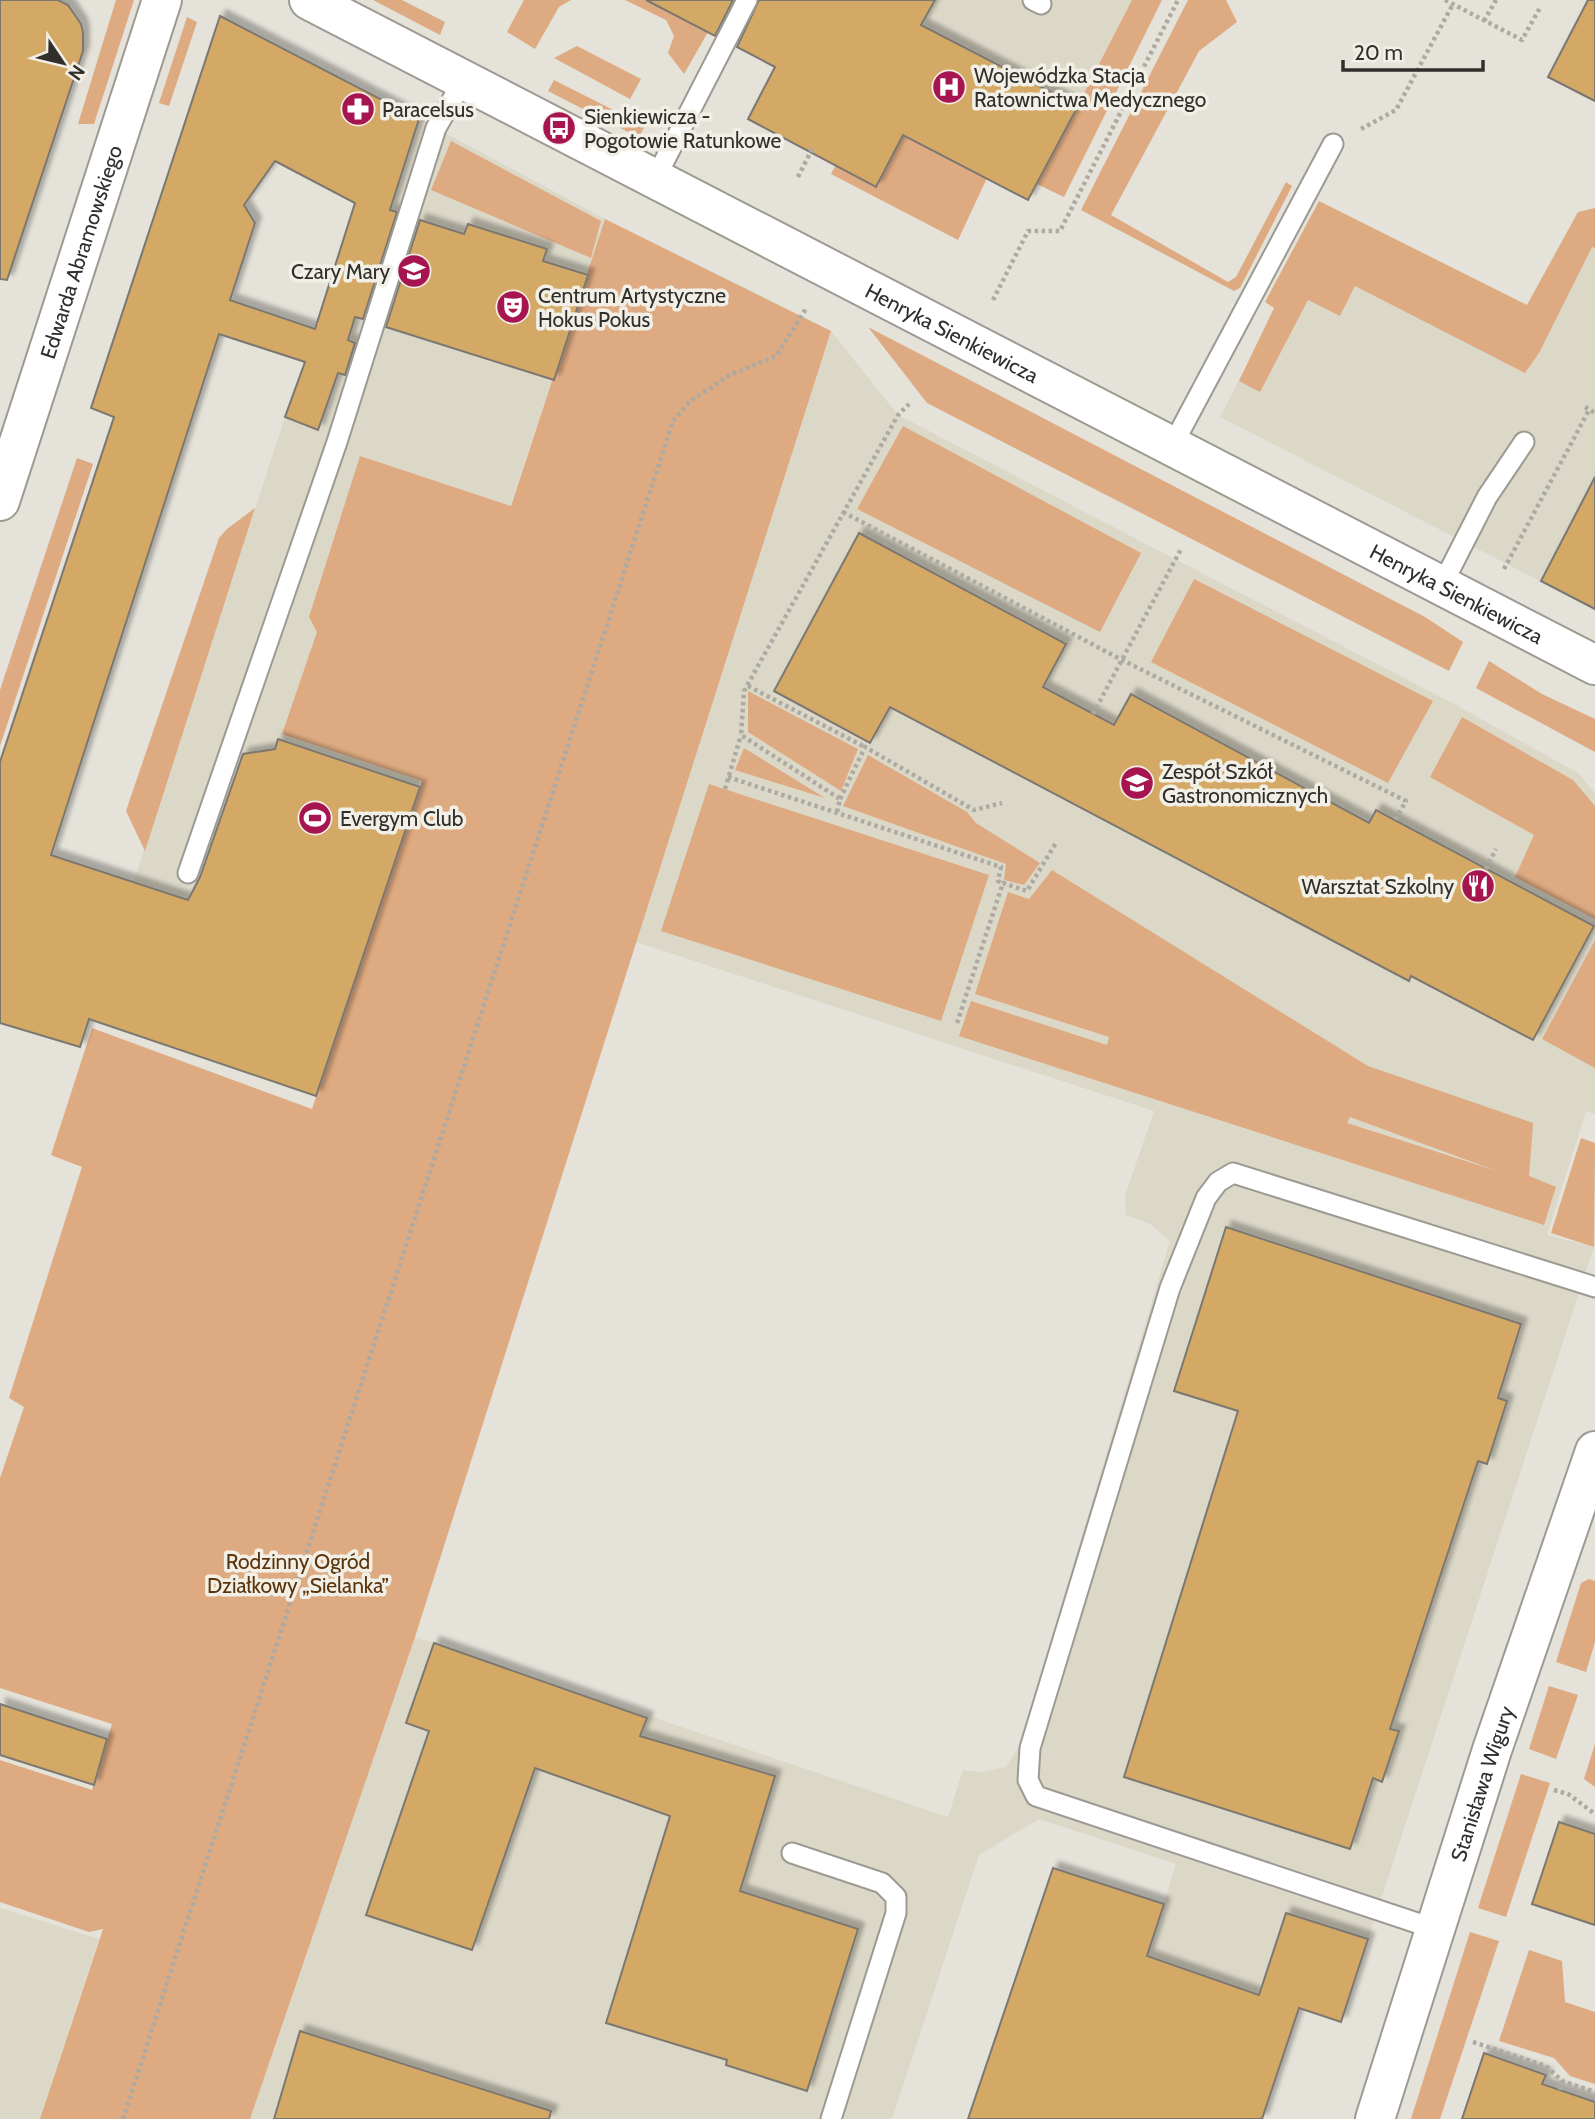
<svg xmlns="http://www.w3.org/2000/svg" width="1595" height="2119" font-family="Cabin,sans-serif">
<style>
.built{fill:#dcd8c8}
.green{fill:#deaa81;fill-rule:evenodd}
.building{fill:#d3a965;stroke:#7c7871;stroke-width:2;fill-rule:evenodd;filter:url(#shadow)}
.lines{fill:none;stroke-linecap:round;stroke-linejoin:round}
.service-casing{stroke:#9c9a92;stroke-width:23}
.minor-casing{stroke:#9c9a92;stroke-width:42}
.tertiary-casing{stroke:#9c9a92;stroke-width:42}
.path{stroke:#acaaa3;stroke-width:4.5;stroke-dasharray:3.5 3.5;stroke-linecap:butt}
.service{stroke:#fff;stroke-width:19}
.minor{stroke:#fff;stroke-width:38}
.tertiary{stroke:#fff;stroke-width:38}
.labels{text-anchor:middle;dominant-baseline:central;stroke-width:7;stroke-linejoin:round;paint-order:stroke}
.poi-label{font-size:21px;fill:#302f2c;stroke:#f1efe6;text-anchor:start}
.street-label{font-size:21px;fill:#302f2c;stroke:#f1efe6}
.park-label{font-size:21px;fill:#5c340c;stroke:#f1efe6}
</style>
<defs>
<filter id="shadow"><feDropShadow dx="6" dy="-6" stdDeviation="2" flood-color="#0004"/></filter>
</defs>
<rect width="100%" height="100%" fill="#e4e2d9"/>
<g class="built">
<polygon points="646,0 1132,0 1028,200"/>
<polygon points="419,119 605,219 315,1096 89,1019 285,417 318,430"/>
<polygon points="1595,222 1595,609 1220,417 1311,240 1513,344"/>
<polygon points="831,331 898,415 1454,704 1578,773 1595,793 1595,1114 1586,1111 1547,1235 1594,1247 1368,1939 1286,1913 1259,1995 1147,1956 1176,1864 1039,1819 979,1855 892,2119 250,2119 415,1637 948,1817 963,1770 981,1772 1006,1767 1019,1746 1170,1241 1150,1224 1126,1215 1125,1196 1154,1111 636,942"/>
<polygon points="0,1908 99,1939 40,2119 0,2119"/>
</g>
<g class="green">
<polygon points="116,0 134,0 94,124 78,124"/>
<polygon points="373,0 402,0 445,22 440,35"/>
<polygon points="524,0 571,0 559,7 535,49 507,32"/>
<polygon points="625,0 646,0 708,32 684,74 668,53 674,36 666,20"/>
<polygon points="1132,0 1162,0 1064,197 1037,184"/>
<polygon points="1188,0 1226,0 1237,22 1199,51 1111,215 1228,282 1236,277 1286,182 1292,186 1240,288 1234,291 1081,210"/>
<polygon points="187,17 197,22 169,106 159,103"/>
<polygon points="577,46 641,79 630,99 554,58"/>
<polygon points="554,80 645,126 640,135 632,134 548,91"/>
<polygon points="852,109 987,178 958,240 831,174 849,141"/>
<polygon points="451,141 601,221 591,258 431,190"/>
<polygon points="1319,201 1527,305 1578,212 1595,208 1595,248 1592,247 1539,353 1525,373 1355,286 1340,316 1308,300 1260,392 1239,381 1274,308 1265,302"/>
<polygon points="605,219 831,331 415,1637 250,2119 40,2119 103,1929 89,1932 0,1902 0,1760 92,1790 112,1724 0,1688 0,1478 24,1407 9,1398 82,1167 51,1155 92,1028 312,1109 422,781 282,734 317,632 309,617 360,456 511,506"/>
<polygon points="868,327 1425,617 1463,642 1449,671 927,403"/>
<polygon points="903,426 1141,553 1100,632 857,509"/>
<polygon points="77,458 93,464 0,746 0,690"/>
<polygon points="255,508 145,851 126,811 219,538 227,529"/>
<polygon points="1194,579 1433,701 1388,783 1151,662"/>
<polygon points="1489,661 1542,694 1595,719 1595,752 1476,688"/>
<polygon points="748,691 858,749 841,791 748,732"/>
<polygon points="1462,717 1573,780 1595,806 1595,919 1515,877 1534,835 1430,777"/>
<polygon points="744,748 825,798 735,770"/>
<polygon points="868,755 967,812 976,823 1040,863 1024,885 1004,880 1006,864 843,806"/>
<polygon points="709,784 989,875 941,1021 661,931"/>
<path d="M1052 870 1368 1066 1533 1123 1529 1176 1556 1187 1544 1225 959 1036 971 1001 1107 1045 1109 1037 975 994 1008 892 1029 899ZM1350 1117 1497 1171 1347 1123Z"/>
<polygon points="1595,940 1595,1068 1542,1039"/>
<polygon points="1581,1138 1595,1143 1594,1247 1551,1233"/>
<polygon points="1589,1579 1595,1581 1595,1642 1586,1672 1556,1662 1581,1583"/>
<polygon points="1549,1686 1578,1695 1556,1759 1529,1749"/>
<polygon points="1595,1744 1595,1787 1584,1779"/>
<polygon points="1521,1774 1550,1783 1506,1917 1478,1908"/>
<polygon points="1470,1932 1499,1941 1440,2119 1411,2119"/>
<polygon points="1529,1950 1562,1961 1565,2002 1595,2012 1595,2084 1570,2076 1554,2058 1499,2041"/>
</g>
<g class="building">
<polygon points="0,0 58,0 68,5 81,24 83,32 83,51 7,280 0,279"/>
<polygon points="646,0 733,0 715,36"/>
<polygon points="759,0 935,0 921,25 1078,106 1028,200 903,135 876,187 748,119 775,67 737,47"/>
<polygon points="1588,0 1595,0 1595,101 1548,77"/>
<path d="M220 16 419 119 390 210 397 212 363 319 355 317 348 340 355 343 345 375 338 373 318 430 285 417 305 362 219 334 51 855 188 900 200 877 243 754 275 749 278 739 420 787 316 1096 89 1019 80 1047 0 1023V762L114 417 91 408ZM275 161 355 203 315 329 230 300 255 223 244 205Z"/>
<polygon points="420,220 464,234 468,224 547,249 543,261 588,275 554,380 386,327"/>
<polygon points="1595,477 1595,609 1541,581"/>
<polygon points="859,533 1066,644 1043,687 1114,725 1131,694 1369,823 1376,810 1594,926 1533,1040 1411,976 1409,981 890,707 870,743 774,691"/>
<polygon points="1226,1227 1521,1324 1498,1398 1507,1401 1487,1464 1478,1461 1390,1729 1399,1731 1382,1782 1373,1778 1350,1849 1124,1777 1238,1411 1174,1391"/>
<polygon points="434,1643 647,1718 640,1736 775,1776 740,1891 858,1929 807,2091 726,2065 727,2060 606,2023 670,1816 535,1768 472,1950 366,1915 429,1731 406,1723"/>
<polygon points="0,1704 107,1739 94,1785 0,1755"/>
<polygon points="1559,1822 1595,1834 1595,1925 1532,1904"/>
<polygon points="1053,1868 1164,1904 1147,1956 1259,1995 1286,1913 1368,1939 1341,2022 1299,2008 1262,2119 968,2119"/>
<polygon points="300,2031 551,2111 549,2119 274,2119"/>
<polygon points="1484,2053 1546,2075 1542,2084 1595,2102 1595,2119 1462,2119"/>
</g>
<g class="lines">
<g class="service-casing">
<g id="service">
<polyline points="1033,0 1041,4"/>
<polyline points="655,179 747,0"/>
<polyline points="1171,448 1333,144"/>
<polyline points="1442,585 1487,497 1524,442"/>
<polyline points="188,873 337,442 436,128 464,79"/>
<polyline points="792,1853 882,1883 896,1897 896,1913 831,2119"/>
<polyline points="1435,1929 1036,1796 1028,1780 1030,1748 1170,1288 1206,1198 1218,1182 1233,1173 1595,1287"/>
</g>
</g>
<g class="minor-casing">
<g id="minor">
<path id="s1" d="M0 501 162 0"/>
</g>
</g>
<g class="tertiary-casing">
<g id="tertiary">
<path id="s2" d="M309 0 1595 665"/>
<path id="s3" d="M1375 2119 1492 1750 1595 1451"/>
</g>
</g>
<g class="path">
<polyline points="1445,0 1522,40 1541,6"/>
<polyline points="1484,21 1496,0"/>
<polyline points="1361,129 1396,110 1453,4"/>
<polyline points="798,177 813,147"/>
<polyline points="993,300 1028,231 1060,231 1178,0"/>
<polyline points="1585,407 1595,413"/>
<polyline points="843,512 1122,660 1406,801 1395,820"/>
<polyline points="1504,569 1589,410"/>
<polyline points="748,686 865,747"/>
<polyline points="1093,714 1181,549"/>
<polyline points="728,777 1001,867 998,881 1003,883"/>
<polyline points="725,789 741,735"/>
<polyline points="840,799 865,747 974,810 1002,803"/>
<polyline points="837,812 840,799 741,735 744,691 898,415 909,404"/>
<polyline points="1486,869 1496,849"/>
<polyline points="957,1023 1003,883 1027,891 1057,841"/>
<polyline points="1554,1790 1568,1794 1595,1814"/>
<polyline points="1473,2042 1546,2066 1562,2081 1595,2092"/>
<polyline points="1560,2090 1562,2081"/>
<polyline points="123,2119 673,421 690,401 730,375 776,356 807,307"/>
</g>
<use href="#service" class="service"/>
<use href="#minor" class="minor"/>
<use href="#tertiary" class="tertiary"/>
</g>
<defs>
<g id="hospital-disc" transform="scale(1.75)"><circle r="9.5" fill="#a71550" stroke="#f1efe6"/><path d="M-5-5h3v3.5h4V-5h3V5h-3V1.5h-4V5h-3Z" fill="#fff"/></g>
<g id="pharmacy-disc" transform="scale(1.75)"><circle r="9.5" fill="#a71550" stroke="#f1efe6"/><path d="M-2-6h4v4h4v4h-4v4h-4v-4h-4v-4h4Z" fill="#fff"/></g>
<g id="bus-disc" transform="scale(1.75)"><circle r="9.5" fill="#a71550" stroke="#f1efe6"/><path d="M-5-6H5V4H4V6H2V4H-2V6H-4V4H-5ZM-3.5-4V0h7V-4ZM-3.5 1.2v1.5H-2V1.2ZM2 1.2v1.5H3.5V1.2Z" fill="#fff"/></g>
<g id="school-disc" transform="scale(1.75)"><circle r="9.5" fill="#a71550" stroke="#f1efe6"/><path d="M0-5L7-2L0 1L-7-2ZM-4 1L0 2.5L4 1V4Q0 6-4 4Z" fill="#fff"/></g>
<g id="theatre-disc" transform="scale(1.75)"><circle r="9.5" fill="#a71550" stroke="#f1efe6"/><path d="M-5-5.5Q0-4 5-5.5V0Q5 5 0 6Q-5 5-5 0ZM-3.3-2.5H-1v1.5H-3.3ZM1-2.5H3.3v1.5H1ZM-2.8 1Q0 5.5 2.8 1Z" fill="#fff"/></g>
<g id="stadium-disc" transform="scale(1.75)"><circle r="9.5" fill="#a71550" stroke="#f1efe6"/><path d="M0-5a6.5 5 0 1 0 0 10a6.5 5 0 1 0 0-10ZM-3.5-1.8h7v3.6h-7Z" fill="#fff"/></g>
<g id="restaurant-disc" transform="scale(1.75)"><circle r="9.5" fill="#a71550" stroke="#f1efe6"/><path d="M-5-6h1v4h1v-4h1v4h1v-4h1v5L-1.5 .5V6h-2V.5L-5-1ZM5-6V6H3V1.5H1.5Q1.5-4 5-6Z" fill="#fff"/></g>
</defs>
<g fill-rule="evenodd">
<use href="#hospital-disc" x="949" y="87"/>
<use href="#pharmacy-disc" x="358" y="109"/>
<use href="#bus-disc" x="559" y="128"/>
<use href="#school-disc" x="414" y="271"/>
<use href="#theatre-disc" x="513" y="307"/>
<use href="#school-disc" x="1137" y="783"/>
<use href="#stadium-disc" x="315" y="818"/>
<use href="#restaurant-disc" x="1478" y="886"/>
</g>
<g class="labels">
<g class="poi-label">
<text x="974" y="75">Wojewódzka Stacja<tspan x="974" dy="24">Ratownictwa Medycznego</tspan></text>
<text x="382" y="109">Paracelsus</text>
<text x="584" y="116">Sienkiewicza -<tspan x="584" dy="24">Pogotowie Ratunkowe</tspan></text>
<text x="390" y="271" text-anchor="end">Czary Mary</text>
<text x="538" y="295">Centrum Artystyczne<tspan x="538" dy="24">Hokus Pokus</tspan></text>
<text x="1162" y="771">Zespół Szkół<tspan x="1162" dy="24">Gastronomicznych</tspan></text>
<text x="340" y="818">Evergym Club</text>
<text x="1454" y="886" text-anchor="end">Warsztat Szkolny</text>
</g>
<g class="street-label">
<text stroke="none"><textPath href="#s1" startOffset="262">Edwarda Abramowskiego</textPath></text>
<text stroke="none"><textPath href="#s2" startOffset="724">Henryka Sienkiewicza</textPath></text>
<text stroke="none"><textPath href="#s2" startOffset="1292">Henryka Sienkiewicza</textPath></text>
<text stroke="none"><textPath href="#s3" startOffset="352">Stanisława Wigury</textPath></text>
</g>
<g class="park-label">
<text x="298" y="1561">Rodzinny Ogród<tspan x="298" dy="24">Działkowy „Sielanka”</tspan></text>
</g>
</g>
<g transform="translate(63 63) rotate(125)" stroke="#f1efe6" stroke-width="5" paint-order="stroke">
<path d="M0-5L12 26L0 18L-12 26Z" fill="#302f2c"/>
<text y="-10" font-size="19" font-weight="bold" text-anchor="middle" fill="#302f2c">N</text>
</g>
<path d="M1343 60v10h140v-10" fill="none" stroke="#302f2c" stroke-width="3.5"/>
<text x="1354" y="60" font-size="21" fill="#302f2c" stroke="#f1efe6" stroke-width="5" paint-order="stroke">20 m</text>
</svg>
